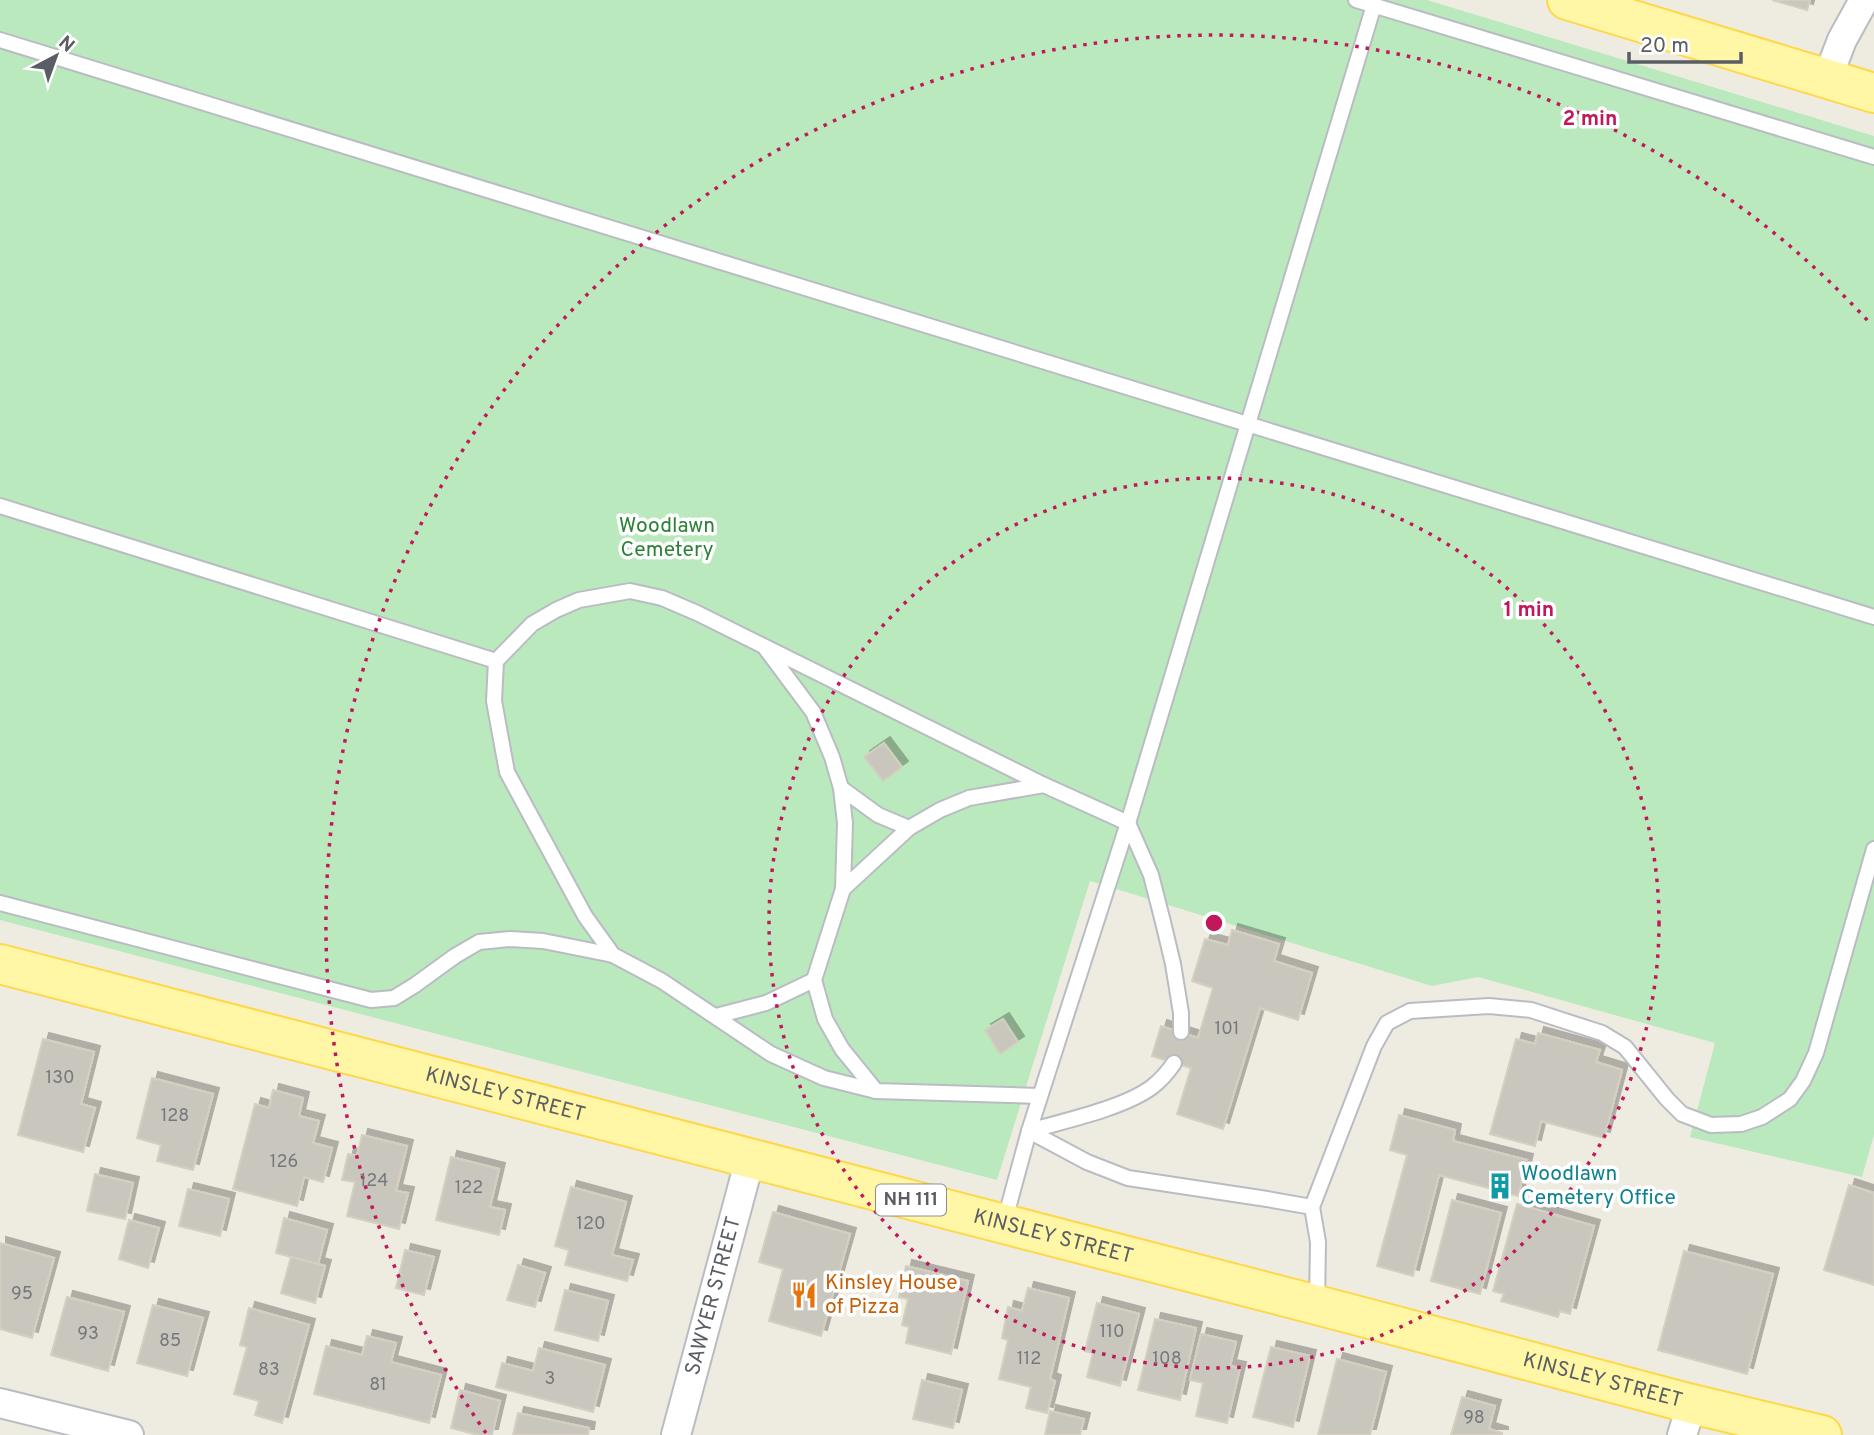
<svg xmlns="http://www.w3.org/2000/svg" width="1874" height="1435" font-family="Overpass,sans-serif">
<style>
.green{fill:#bbe9be}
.building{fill:#c9c6be;stroke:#d4cfbf;stroke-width:2;filter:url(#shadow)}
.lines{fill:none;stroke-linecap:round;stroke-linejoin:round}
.service-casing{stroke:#b9bcc2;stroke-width:18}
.minor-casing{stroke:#b9bcc2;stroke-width:32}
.primary-casing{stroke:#fed84a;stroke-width:42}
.service{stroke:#fff;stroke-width:14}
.minor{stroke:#fff;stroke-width:28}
.primary{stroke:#fff6a6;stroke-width:38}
.ring{fill:none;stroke:#c2185b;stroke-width:3.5;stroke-dasharray:3.5 7}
.labels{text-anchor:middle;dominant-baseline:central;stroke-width:7;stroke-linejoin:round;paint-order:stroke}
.number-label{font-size:18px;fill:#76787a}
.shield{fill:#fff;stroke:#8c8e92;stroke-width:2}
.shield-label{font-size:19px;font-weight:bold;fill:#5a5e64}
.park-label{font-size:21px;fill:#2b8235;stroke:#fff}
.street-label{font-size:21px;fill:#5a5e64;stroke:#fff}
.culture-label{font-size:21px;fill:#0d838f;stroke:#fff;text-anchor:start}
.food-label{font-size:21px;fill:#c56008;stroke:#fff;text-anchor:start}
.centre{fill:#c2185b;stroke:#fff;stroke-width:3.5}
.ring-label{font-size:21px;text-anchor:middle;font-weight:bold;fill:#c2185b;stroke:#fff;stroke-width:7;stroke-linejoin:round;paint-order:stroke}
</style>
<defs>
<filter id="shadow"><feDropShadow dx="6" dy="-6" stdDeviation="0" flood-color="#0004"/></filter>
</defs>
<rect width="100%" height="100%" fill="#eeece1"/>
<polygon class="green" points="0,0 1427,0 1874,136 1874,1135 1862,1177 1690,1137 1715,1043 1478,977 1432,986 1090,881 997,1180 0,920"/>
<g class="building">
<polygon points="1772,0 1810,0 1807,10"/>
<polygon points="884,743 902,767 883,781 864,757"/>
<polygon points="1232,930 1279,944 1274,961 1312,973 1298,1020 1260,1008 1223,1129 1177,1114 1191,1068 1152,1056 1161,1026 1198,1038 1213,988 1192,981 1205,939 1228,945"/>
<polygon points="1003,1019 1018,1042 1000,1054 985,1030"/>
<polygon points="1538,1033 1600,1050 1596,1062 1622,1070 1604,1138 1541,1121 1535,1146 1490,1134 1516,1039 1535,1044"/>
<polygon points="43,1039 94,1052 81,1104 95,1108 83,1152 18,1135"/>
<polygon points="152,1078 213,1094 193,1170 157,1161 161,1145 137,1138"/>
<polygon points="273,1090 303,1098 299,1116 319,1121 313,1143 332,1148 323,1182 304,1177 297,1206 233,1189 255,1104 269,1108"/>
<polygon points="1399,1115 1455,1130 1453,1141 1527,1160 1518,1196 1439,1175 1413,1276 1377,1266 1407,1155 1390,1150"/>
<polygon points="362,1135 407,1146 396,1191 408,1193 399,1229 347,1216 355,1182 342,1180 348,1154 357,1156"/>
<polygon points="451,1157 499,1169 490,1207 505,1210 499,1235 436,1220"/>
<polygon points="95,1174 133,1183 125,1219 87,1211"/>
<polygon points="1849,1185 1874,1193 1874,1285 1824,1270"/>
<polygon points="571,1187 626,1202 612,1255 633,1260 627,1281 565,1265 569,1250 555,1246"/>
<polygon points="188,1189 229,1199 220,1236 179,1226"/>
<polygon points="1452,1200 1501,1213 1480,1294 1431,1281"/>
<polygon points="1517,1204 1594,1226 1570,1314 1560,1311 1558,1317 1501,1301 1504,1294 1493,1291"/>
<polygon points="773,1212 850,1234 821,1336 769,1321 783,1269 759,1262"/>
<polygon points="284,1218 327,1230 318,1264 276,1253"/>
<polygon points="129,1220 159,1228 148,1268 119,1259"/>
<polygon points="0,1243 54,1258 32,1338 0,1329"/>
<polygon points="405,1250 434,1257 424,1295 396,1288"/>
<polygon points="1684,1251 1773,1274 1747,1374 1658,1350"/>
<polygon points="291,1257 325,1266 315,1303 281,1293"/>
<polygon points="518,1265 545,1273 535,1307 507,1300"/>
<polygon points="906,1266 968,1281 951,1354 906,1343 909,1327 902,1325 908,1299 899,1297"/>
<polygon points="1028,1288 1069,1298 1050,1379 1055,1381 1047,1413 1026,1408 1031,1387 999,1379 1008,1340 1002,1338 1008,1307 1022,1311"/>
<polygon points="565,1290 608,1301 598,1341 555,1330"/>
<polygon points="67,1297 124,1312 108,1371 51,1355"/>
<polygon points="1097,1303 1139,1314 1120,1386 1087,1377 1093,1353 1085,1351"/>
<polygon points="153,1305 203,1318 187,1376 137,1363"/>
<polygon points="249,1308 309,1325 282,1423 255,1415 259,1401 234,1394 247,1347 240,1345"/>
<polygon points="1155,1319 1196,1328 1180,1400 1138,1390"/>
<polygon points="1201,1334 1236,1342 1230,1366 1240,1368 1227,1423 1196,1416 1203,1383 1190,1380"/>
<polygon points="367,1336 396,1343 391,1362 441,1375 429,1423 314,1394 326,1346 362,1355"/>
<polygon points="1271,1347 1310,1356 1293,1427 1253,1417"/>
<polygon points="539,1348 605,1365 593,1412 496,1387 502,1363 533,1371"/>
<polygon points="1337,1359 1386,1372 1370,1435 1318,1435"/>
<polygon points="922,1380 962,1390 953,1428 913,1419"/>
<polygon points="460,1390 500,1401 492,1435 478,1435 451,1428"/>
<polygon points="1462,1397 1495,1406 1489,1429 1502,1433 1502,1435 1451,1435"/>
<polygon points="1050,1411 1084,1419 1080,1435 1045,1435"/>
<polygon points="518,1413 589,1428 588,1435 513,1435"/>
</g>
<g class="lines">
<g class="service-casing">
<g id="service">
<polyline points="1356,0 1874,157"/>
<polyline points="0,40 1874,617"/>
<polyline points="0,506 496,661"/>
<polyline points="766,649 813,712 832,757 841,788 845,823 843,889"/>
<polyline points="841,788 878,815 909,828"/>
<polyline points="0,903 371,1000 394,998 415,985 455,956 479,942 510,939 543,941 613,955"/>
<polyline points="716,1016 766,1003 814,980"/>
<polyline points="876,1091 842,1049 825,1019 814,980 843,889 909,828 940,810 969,798 1044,785"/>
<polyline points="1040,1096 876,1091 824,1078 771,1054 662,981 613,955 585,916 507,772 494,701 496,661 532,624 556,610 579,600 630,591 662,598 697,613 1044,785 1128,823 1151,875 1163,922 1173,964 1181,1013 1181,1032"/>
<polyline points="1029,1131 1087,1162 1128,1178 1267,1199 1312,1207"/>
<path d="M1029 1131C1064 1121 1124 1108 1152 1087 1161 1080 1168 1072 1174 1063"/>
<polyline points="1004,1223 1029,1131 1128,823 1374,5"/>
<polyline points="1317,1303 1318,1242 1312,1207 1374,1046 1387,1023 1410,1011 1489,1006 1531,1010 1602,1033 1625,1047 1667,1099 1682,1114 1711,1125 1741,1124 1762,1117 1790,1099 1803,1081 1816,1053 1874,849"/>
</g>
</g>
<g class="minor-casing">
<g id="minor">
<polyline points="1827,79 1842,40 1864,0"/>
<polyline points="0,1403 129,1435"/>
<path id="s1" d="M676 1435 750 1159"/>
<polyline points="1682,1435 1692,1404"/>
</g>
</g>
<g class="primary-casing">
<g id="primary">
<polyline points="1567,0 1874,93"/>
<path id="s2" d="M0 964 1317 1305 1692 1404 1822 1435"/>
</g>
</g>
<use href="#service" class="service"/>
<use href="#minor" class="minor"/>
<use href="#primary" class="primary"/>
</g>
<g class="ring">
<circle cx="1214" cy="923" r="445"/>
<path d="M486 1433A889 889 0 0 1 1869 322"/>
</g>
<defs>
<g id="building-bare" transform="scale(2.1)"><path d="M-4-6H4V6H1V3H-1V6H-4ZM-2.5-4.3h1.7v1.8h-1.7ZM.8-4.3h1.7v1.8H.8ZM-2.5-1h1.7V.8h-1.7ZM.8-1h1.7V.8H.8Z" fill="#0f9aa8" stroke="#fff" stroke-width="2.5" paint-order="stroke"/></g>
<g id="restaurant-bare" transform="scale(2.1)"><path d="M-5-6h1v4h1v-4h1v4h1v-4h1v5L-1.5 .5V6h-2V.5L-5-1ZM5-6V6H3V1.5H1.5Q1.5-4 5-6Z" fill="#e8710a" stroke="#fff" stroke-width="2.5" paint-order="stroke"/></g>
</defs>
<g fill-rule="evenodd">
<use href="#building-bare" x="1500" y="1186"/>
<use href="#restaurant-bare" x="804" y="1295"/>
</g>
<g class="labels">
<g class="number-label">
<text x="1227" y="1029">101</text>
<text x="60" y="1078">130</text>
<text x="175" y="1116">128</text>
<text x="284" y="1162">126</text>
<text x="374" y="1181">124</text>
<text x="469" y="1188">122</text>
<text x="591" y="1224">120</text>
<text x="22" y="1294">95</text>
<text x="1112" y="1332">110</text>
<text x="88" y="1334">93</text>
<text x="170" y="1341">85</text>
<text x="1029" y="1359">112</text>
<text x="1167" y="1359">108</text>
<text x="269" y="1370">83</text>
<text x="550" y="1379">3</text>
<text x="378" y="1385">81</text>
<text x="1474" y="1418">98</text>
</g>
<rect class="shield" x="876" y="1184.5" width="70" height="31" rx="5"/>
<g class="shield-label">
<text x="911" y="1200">NH 111</text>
</g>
<g class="park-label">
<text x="667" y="526">Woodlawn<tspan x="667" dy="24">Cemetery</tspan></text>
</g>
<g class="street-label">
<text stroke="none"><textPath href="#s2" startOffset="522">KINSLEY STREET</textPath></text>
<text stroke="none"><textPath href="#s2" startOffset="1088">KINSLEY STREET</textPath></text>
<text stroke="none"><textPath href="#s1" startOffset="144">SAWYER STREET</textPath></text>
<text stroke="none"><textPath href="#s2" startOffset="1656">KINSLEY STREET</textPath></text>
</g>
<g class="culture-label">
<text x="1521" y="1174">Woodlawn<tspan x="1521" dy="24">Cemetery Office</tspan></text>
</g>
<g class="food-label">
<text x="825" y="1283">Kinsley House<tspan x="825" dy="24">of Pizza</tspan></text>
</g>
</g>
<circle cx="1214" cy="923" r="10" class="centre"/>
<g class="ring-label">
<text x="1590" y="125">2 min</text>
<text x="1529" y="616">1 min</text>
</g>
<g transform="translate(56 56) rotate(41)" stroke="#ffffff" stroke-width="5" paint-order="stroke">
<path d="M0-5L12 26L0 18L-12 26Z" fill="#5a5e64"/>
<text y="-10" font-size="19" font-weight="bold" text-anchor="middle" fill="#5a5e64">N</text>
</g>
<path d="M1629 52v10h112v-10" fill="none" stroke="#5a5e64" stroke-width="3.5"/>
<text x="1640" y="52" font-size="21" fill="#5a5e64" stroke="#ffffff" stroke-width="5" paint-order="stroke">20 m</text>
</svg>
